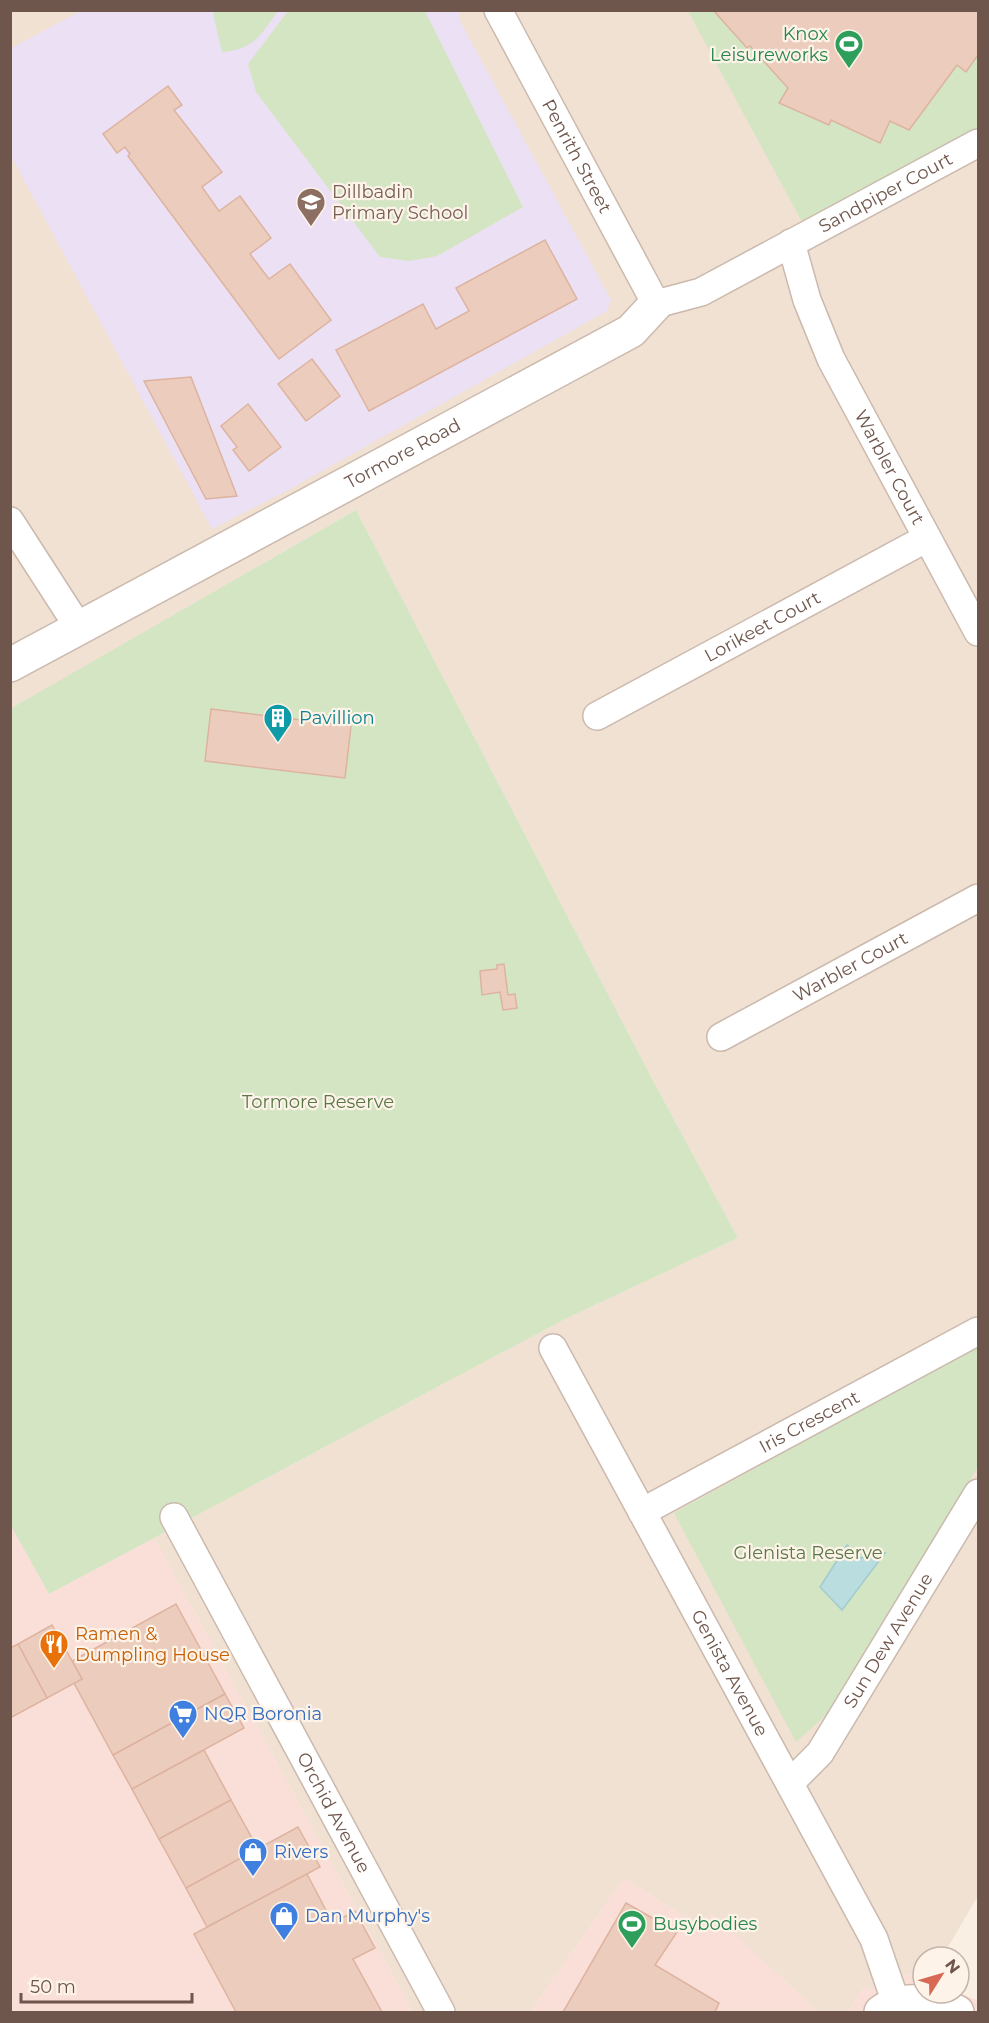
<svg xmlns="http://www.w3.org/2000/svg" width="989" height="2023" font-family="Montserrat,sans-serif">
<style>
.residential{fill:#f0e1d2}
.commercial{fill:#f9dfd7}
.education{fill:#ece0f5}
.green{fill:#d3e5c3}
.water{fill:#badde0;stroke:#a1ccd1;stroke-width:1.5}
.building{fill:#eccdbd;stroke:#ddb39f;stroke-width:1.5}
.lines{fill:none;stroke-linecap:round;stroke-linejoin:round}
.minor-casing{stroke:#cbb9ad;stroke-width:30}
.tertiary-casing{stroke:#cbb9ad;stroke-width:36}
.secondary-casing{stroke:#ceb8ab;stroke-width:36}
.minor{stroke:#fff;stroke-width:27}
.tertiary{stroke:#fff;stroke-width:33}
.secondary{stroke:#fff;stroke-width:33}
.labels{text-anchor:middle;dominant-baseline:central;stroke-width:4.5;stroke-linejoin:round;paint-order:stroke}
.leisure-label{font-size:18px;fill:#27864d;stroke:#fdf3e8;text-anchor:end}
.street-label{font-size:18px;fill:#6e564c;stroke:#fdf3e8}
.education-label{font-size:18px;fill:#785e54;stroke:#fdf3e8;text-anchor:start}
.culture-label{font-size:18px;fill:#0d838f;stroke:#fdf3e8;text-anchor:start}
.park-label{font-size:18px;fill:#597948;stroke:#fdf3e8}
.food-label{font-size:18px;fill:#c56008;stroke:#fdf3e8;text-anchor:start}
.shop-label{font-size:18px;fill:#366cbe;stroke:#fdf3e8;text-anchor:start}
</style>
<rect width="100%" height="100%" fill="#f9efe3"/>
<polygon class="residential" points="11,11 978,11 978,1896 942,1957 923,1957 923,1979 909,1975 897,1979 877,1991 864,1987 848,2012 819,2012 711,1914 703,1928 624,1878 530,2012 413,2012 154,1538 565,1319 738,1238 650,1075 356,510 11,709"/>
<g class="commercial">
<polygon points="10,1523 49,1594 154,1538 413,2012 11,2012"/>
<polygon points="624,1878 703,1928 711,1913 819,2012 530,2012"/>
<polygon points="909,1975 923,1979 923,1993 959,1993 978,2001 978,2012 848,2012 864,1987 877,1991 897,1979"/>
</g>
<polygon class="education" points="81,11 459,11 460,21 611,300 607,311 290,489 212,529 11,156 10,49"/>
<g class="green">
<path d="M216 10H278V11C261 34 254 50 222 52L213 14Z"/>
<polygon points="288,11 425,11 523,207 437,256 409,261 380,257 256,92 248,64"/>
<polygon points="688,11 978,11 978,127 807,231"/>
<polygon points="356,510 650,1075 738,1238 565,1319 49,1594 10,1524 10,709"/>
<polygon points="978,1345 978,1467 825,1716 796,1742 674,1513"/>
</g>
<polygon class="water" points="847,1545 861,1558 885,1553 842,1610 820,1587"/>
<g class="building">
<polygon points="713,10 978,10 978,55 966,72 957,65 909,130 890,121 880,143 831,120 829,125 779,103 788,88 750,46 747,48"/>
<polygon points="168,86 182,105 174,110 222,172 202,187 219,211 240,196 271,238 250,254 269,279 290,264 331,320 279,359 128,156 130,154 125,147 117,153 103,134"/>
<polygon points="545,240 577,299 369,411 336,350 423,304 436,329 469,311 456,288"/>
<polygon points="312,359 340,396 306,421 278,384"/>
<polygon points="191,377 237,496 206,499 144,381"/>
<polygon points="248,404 281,447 249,471 233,450 237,447 221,426"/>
<polygon points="211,709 351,726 345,778 205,761"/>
<polygon points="504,964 508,995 515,994 517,1008 503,1010 500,992 482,995 480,971 497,969 497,965"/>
<polygon points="176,1604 225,1694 113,1755 74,1683 82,1679 72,1661"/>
<polygon points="52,1625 82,1679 47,1698 18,1644"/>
<polygon points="18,1644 47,1698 10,1718 10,1648"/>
<polygon points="225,1694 244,1728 132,1789 113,1755"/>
<polygon points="204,1750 231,1800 159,1839 132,1789"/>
<polygon points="231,1800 258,1849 186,1888 159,1839"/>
<polygon points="298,1827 320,1867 207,1927 186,1888"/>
<polygon points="307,1874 330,1918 339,1913 342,1918 355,1911 375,1948 353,1959 382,2012 236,2012 194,1934"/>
<polygon points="626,1903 677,1932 655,1965 719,2003 715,2012 563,2012"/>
</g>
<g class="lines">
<g class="minor-casing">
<g id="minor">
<path id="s1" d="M498 10 656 304 701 292 978 143"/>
<path id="s2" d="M791 243 807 300 831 359 978 632"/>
<polyline points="10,521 79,628"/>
<path id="s3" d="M597 716 927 538"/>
<path id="s4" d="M721 1037 978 898"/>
<path id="s5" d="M553 1348 874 1939 896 2003"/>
<path id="s6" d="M642 1512 978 1331"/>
<path id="s7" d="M174 1517 441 2012"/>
<path id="s8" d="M790 1783 820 1753 978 1493"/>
</g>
</g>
<g class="tertiary-casing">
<g id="tertiary">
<path id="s9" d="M10 665 631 331 656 304"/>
</g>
</g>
<g class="secondary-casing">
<path id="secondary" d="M881 2012C904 1995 932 2002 957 2012"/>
</g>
<use href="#minor" class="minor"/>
<use href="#tertiary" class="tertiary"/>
<use href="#secondary" class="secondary"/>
</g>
<defs>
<g id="stadium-pin" transform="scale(1.5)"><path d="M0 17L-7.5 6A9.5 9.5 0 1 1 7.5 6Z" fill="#2e9e5b" stroke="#fdf3e8"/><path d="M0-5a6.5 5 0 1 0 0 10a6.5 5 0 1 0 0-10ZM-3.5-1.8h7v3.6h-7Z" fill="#fff"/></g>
<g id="school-pin" transform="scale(1.5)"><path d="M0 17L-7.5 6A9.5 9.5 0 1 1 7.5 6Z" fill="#8d6e63" stroke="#fdf3e8"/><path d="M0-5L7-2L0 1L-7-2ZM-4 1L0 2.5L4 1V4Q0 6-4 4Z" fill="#fff"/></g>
<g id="building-pin" transform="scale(1.5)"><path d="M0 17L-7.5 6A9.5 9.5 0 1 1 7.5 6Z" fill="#0f9aa8" stroke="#fdf3e8"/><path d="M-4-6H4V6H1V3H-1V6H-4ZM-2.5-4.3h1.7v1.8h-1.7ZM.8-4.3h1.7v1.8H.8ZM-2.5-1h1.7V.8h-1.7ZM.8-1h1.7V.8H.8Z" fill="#fff"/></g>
<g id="restaurant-pin" transform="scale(1.5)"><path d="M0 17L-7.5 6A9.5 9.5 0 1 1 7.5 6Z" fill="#e8710a" stroke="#fdf3e8"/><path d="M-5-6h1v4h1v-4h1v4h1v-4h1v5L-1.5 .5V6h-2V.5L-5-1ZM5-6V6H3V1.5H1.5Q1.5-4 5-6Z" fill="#fff"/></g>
<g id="supermarket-pin" transform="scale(1.5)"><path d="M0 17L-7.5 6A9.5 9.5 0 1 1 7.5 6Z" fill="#3f7fe0" stroke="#fdf3e8"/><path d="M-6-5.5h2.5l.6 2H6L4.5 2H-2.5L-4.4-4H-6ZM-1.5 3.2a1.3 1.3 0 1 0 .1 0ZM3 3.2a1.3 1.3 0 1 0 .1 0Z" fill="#fff"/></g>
<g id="shop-pin" transform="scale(1.5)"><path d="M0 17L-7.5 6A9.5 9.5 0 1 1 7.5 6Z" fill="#3f7fe0" stroke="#fdf3e8"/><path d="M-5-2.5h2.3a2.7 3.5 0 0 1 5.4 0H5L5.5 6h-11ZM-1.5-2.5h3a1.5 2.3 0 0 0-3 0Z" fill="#fff"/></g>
</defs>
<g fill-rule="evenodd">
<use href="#stadium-pin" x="849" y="44"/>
<use href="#school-pin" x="311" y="202"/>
<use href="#building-pin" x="278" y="718"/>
<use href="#restaurant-pin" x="54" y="1644"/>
<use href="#supermarket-pin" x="183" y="1714"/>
<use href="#shop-pin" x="253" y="1852"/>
<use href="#shop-pin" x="284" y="1916"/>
<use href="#stadium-pin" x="632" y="1924"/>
</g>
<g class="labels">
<g class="leisure-label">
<text x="828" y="34">Knox<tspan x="828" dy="21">Leisureworks</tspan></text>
<text x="653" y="1924" text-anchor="start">Busybodies</text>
</g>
<g class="street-label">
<text stroke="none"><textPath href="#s1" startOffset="166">Penrith Street</textPath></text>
<text stroke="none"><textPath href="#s1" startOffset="590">Sandpiper Court</textPath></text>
<text stroke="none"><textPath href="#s9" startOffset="446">Tormore Road</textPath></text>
<text stroke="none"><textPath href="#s2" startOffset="246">Warbler Court</textPath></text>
<text stroke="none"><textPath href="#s3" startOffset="188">Lorikeet Court</textPath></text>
<text stroke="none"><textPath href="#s4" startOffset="147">Warbler Court</textPath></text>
<text stroke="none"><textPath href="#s6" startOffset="190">Iris Crescent</textPath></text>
<text stroke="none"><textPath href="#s8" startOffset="174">Sun Dew Avenue</textPath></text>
<text stroke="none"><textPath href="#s5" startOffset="370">Genista Avenue</textPath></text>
<text stroke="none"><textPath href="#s7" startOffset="336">Orchid Avenue</textPath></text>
</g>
<g class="education-label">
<text x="332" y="192">Dillbadin<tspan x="332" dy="21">Primary School</tspan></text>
</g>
<g class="culture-label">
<text x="299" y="718">Pavillion</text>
</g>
<g class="park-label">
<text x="318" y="1102">Tormore Reserve</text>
<text x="808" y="1553">Glenista Reserve</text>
</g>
<g class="food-label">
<text x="75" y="1634">Ramen &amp;<tspan x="75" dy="21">Dumpling House</tspan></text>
</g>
<g class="shop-label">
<text x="204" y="1714">NQR Boronia</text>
<text x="274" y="1852">Rivers</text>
<text x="305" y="1916">Dan Murphy's</text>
</g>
</g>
<rect width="989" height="2023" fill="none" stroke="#6e564c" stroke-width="24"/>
<g transform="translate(941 1975) rotate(53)"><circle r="28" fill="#fdf3e8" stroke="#c4b4aa" stroke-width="1.5"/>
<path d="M0-4.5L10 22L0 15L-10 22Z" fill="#d76954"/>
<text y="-9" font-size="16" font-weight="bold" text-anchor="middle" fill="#6e564c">N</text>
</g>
<path d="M21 1993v9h171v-9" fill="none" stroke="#6e564c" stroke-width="3"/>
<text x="30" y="1993" font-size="18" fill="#6e564c" stroke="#fdf3e8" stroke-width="4.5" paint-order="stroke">50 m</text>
</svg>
